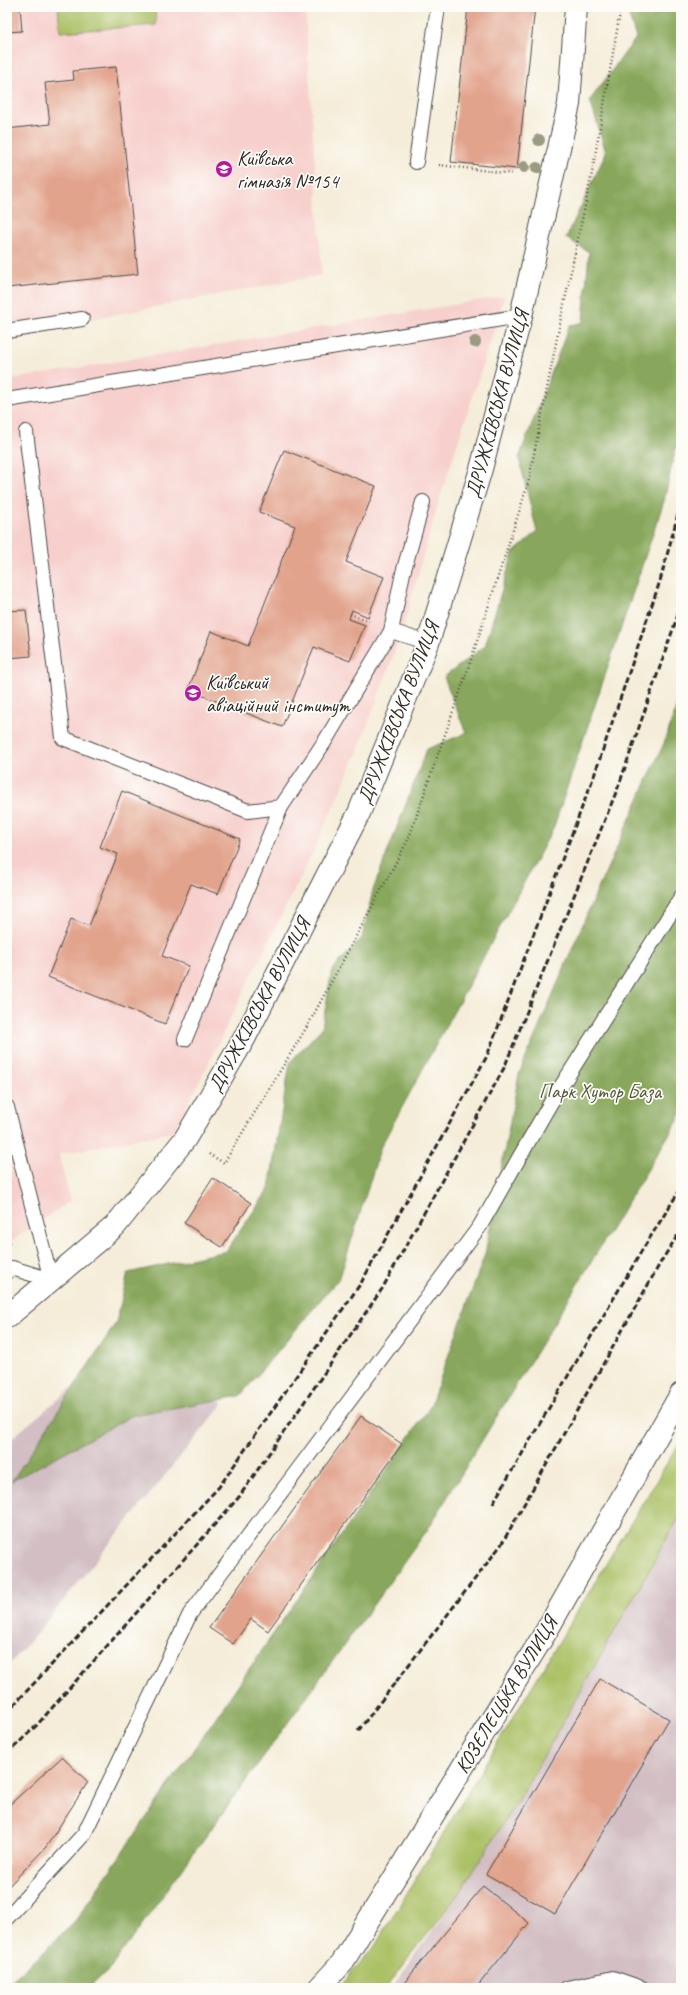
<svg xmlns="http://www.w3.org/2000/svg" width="688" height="1995" font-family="Caveat,sans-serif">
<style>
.built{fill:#f7d0cd}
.industrial{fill:#d2bec3}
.green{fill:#abc166;stroke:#6b7648}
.forest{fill:#88a75b;stroke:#5a6943}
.building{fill:#e2a38c}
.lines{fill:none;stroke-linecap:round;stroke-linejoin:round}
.lane-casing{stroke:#494845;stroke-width:16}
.street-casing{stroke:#494845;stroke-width:24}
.path{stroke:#494845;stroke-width:2.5;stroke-dasharray:1 3;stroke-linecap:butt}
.lane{stroke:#fff;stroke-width:14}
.street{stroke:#fff;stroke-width:22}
.rail{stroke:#2b2b2b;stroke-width:3;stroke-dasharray:6 3;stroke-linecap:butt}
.tree{fill:#9b9b83}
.labels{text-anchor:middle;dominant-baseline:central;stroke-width:3.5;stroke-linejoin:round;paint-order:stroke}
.poi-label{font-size:20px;fill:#2b2b2b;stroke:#fdfcf7;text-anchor:start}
.street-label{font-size:20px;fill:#2b2b2b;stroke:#fdfcf7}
.park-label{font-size:20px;fill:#51583d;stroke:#fdfcf7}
</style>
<rect width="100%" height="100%" fill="#fdfcf7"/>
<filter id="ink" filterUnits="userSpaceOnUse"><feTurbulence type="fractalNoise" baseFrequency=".025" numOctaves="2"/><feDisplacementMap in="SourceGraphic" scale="8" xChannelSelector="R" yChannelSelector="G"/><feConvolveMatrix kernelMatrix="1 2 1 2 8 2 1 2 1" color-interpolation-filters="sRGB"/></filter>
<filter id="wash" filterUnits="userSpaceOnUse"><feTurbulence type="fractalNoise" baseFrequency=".012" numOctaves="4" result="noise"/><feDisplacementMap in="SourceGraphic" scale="16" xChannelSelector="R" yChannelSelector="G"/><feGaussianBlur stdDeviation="0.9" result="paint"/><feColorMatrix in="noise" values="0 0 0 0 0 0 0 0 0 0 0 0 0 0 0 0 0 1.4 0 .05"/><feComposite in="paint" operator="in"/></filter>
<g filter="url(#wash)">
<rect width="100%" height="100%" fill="#f5edd9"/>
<g class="built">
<polygon points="7,7 305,7 322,275 7,335"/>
<polygon points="505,296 437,507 401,635 358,751 315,848 174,1132 59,1154 70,1201 7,1244 7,380"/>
</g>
<g class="industrial">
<polygon points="97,1367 200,1372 223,1404 33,1638 7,1667 7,1442"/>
<polygon points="681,1514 681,1988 392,1988 462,1889 526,1787"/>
</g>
<g class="green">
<polygon points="58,7 155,7 156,25 60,32"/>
<polygon points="681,1440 681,1514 526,1787 462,1889 386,1988 338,1988 375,1946"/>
</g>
<g class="forest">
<polygon points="626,7 681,7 681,424 664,501 553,829 381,1146 340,1277 240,1396 133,1415 12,1481 116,1323 128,1273 226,1251 269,1189 290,1062 322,1028 332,970 362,938 373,890 427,749 466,733 444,677 485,646 513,553 537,532 519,458 569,326 583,322 589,252 566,238 606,153 590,100 636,38"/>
<polygon points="681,694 681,1115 428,1529 112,1966 89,1988 7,1988 7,1985 73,1924 430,1407 485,1254 519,1074 593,900 665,741"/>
</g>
<g id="blocks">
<g class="building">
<polygon points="7,7 20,7 22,31 7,32"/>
<polygon points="468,7 535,7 517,169 451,162"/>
<polygon points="116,67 138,274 7,288 7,129 50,124 45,83 74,80 73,71"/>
<polygon points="284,450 376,486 346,562 384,577 368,617 352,610 349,619 365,625 350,661 314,647 282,727 188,690 211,631 248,646 295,526 259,512"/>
<polygon points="26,610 31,656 8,658 7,611"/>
<polygon points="122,791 240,839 218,894 191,884 162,956 189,966 165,1024 48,977 71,919 89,926 118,854 100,847"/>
<polygon points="213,1178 251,1203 222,1247 184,1223"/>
<polygon points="7,1228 10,1243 7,1243"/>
<polygon points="361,1416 402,1444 268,1631 251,1619 233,1644 209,1628"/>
<polygon points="600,1679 669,1719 555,1914 486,1874"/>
<polygon points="62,1757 88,1782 46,1847 7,1888 7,1807"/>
<polygon points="483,1886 529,1923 476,1988 400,1988"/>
</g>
</g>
</g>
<g filter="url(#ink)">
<use href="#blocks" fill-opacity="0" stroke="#494845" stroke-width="1"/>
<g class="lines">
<g class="lane-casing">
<g id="lane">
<polyline points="416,162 438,7"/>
<polyline points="7,331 82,319"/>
<polyline points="7,400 521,316"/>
<polyline points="26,432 63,738 248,811 281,807"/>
<polyline points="391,631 428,643"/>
<polyline points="185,1039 281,807 325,741 391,631 403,573 423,502"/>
<polyline points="7,1107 51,1280"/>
<polyline points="7,1272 12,1268 51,1280"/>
<polyline points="7,1918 84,1834 190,1614 480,1226 550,1104 681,897"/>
<polyline points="567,1988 613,1978 642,1988"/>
</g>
</g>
<g class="street-casing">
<g id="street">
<polyline points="7,1317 115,1226 185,1139 244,1039 359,813 428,643 481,469 521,316 569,104 576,7"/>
<polyline points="319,1988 342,1963 547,1630 681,1394"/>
</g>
</g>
<g class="path">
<polyline points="439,165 514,174"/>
<polyline points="350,614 369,621"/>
<polyline points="209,1154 224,1163 308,1025 408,840 469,666 528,484 561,318 592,173 621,7"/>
</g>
<use href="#lane" class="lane"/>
<use href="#street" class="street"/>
<g class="rail">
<polyline points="493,1503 641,1252 681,1188"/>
<polyline points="7,1712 219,1487 361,1283 487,1056 594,776 660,581 681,503"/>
<polyline points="358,1731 501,1545 662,1260 681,1230"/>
<polyline points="7,1754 36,1726 239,1497 382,1289 504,1068 619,785 681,606"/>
</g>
</g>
<g class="tree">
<circle cx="539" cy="140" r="6"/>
<circle cx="524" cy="167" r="6"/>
<circle cx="537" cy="168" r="6"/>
<circle cx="475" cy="342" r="6"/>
</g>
</g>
<defs>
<g id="school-disc" transform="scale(0.9)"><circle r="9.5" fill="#b5179e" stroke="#fdfcf7"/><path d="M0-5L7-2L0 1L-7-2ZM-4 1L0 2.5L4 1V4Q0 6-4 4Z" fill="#fff"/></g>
<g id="university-disc" transform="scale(0.9)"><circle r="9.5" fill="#b5179e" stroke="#fdfcf7"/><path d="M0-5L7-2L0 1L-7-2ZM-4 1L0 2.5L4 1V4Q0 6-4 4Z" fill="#fff"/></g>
</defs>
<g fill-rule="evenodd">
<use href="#school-disc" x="224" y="169"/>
<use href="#university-disc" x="193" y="693"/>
</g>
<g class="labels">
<g class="poi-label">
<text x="237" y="158">Київська<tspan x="237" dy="23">гімназія №154</tspan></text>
<text x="206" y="682">Київський<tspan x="206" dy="23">авіаційний інститут</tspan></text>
</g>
<g class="street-label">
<text transform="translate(497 404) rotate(-75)">ДРУЖКІВСЬКА ВУЛИЦЯ</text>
<text transform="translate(398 713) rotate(-69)">ДРУЖКІВСЬКА ВУЛИЦЯ</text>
<text transform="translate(259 1005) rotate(-62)">ДРУЖКІВСЬКА ВУЛИЦЯ</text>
<text transform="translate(506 1695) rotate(-59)">КОЗЕЛЕЦЬКА ВУЛИЦЯ</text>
</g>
<g class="park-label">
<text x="600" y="1091">Парк Хутор База</text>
</g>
</g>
<rect width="688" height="1995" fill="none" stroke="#fdfcf7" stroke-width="24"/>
</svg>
